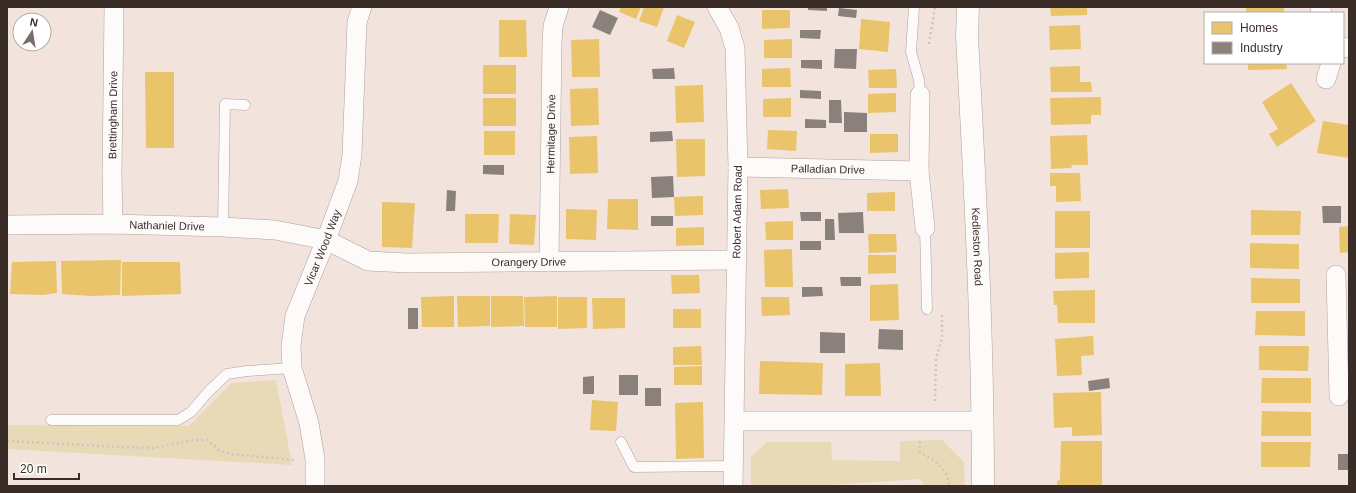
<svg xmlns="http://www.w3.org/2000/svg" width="1356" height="493" font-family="Helvetica,sans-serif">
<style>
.green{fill:#e8dab6}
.homes{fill:#e9c46a}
.industry{fill:#8a817c}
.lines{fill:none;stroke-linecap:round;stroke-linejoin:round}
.service-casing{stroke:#aea09c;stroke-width:11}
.minor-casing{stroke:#aea09c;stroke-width:20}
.tertiary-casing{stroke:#aea09c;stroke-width:23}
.path{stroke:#cbc6c3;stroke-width:2.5;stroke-dasharray:2 3;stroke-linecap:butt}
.service{stroke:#fdfbfa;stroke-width:10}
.minor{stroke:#fdfbfa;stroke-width:19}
.tertiary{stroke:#fdfbfa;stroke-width:22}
.labels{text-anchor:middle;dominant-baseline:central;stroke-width:4;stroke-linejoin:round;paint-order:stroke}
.street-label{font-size:11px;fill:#3a2d28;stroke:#fff}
</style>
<rect width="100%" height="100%" fill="#f3e3dd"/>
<g class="green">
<polygon points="276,380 292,465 7,449 7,425 189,426 231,383"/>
<polygon points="942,440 964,462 965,486 924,486 921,479 831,485 751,485 751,457 767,442 831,442 832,460 900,461 900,441"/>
</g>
<g class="homes">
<polygon points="621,7 641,7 636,19 619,12"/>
<polygon points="644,7 664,7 657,27 639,21"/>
<polygon points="1050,7 1087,7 1087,15 1051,16"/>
<polygon points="1246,7 1284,7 1284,12 1246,13"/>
<polygon points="762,10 790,10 790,28 762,29"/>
<polygon points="677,15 695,22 684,48 667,41"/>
<polygon points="861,19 890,22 888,52 859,49"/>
<polygon points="499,20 526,20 527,57 499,57"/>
<polygon points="1080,25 1081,49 1050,50 1049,26"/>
<polygon points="599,39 600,77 572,77 571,40"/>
<polygon points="792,39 792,58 764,58 764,40"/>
<polygon points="1248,63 1286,63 1287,69 1248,70"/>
<rect x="483" y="65" width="33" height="29"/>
<polygon points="1080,66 1080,82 1091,82 1092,92 1051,92 1050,67"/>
<polygon points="790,68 791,87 762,87 762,69"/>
<polygon points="896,69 897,88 869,88 868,70"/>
<polygon points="145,72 174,72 174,148 146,148"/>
<polygon points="1291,83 1316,121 1277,147 1269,134 1278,129 1262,102"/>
<polygon points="703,85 704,122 676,123 675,86"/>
<polygon points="598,88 599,125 571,126 570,89"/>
<polygon points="896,93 896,112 868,113 868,94"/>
<polygon points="1101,97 1101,115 1091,115 1091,124 1051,125 1050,98"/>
<rect x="483" y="98" width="33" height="28"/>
<polygon points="791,98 791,117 763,117 763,99"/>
<polygon points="1323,121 1349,125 1349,158 1317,153"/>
<polygon points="768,130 797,131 796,151 767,149"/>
<rect x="484" y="131" width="31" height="24"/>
<polygon points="870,134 898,134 898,152 870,153"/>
<polygon points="1087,135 1088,165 1071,165 1072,168 1051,169 1050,136"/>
<polygon points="597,136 598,173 570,174 569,137"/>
<polygon points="676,139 705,139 705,176 677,177"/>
<polygon points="1050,173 1080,173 1081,201 1056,202 1056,186 1050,186"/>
<polygon points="788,189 789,208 761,209 760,190"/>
<polygon points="895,192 895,211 867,211 867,193"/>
<polygon points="703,196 703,215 675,216 674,197"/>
<polygon points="608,199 638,199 638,230 607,229"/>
<polygon points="382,202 415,203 412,248 382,247"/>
<polygon points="566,209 597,210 596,240 566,239"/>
<polygon points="1251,210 1301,211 1300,235 1251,235"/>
<rect x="1055" y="211" width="35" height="37"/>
<polygon points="465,214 499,214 498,243 465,243"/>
<polygon points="510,214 536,215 534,245 509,244"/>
<polygon points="793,221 793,240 766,240 765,222"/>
<polygon points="1349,226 1349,252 1340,253 1339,227"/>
<polygon points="704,227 704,245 676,246 676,228"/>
<polygon points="868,234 896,234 897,252 869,253"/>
<polygon points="1250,243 1299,244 1299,269 1250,268"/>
<polygon points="792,249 793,287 765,287 764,250"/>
<polygon points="1089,252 1089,278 1055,279 1055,253"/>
<polygon points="868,255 896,255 896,273 868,274"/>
<polygon points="121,260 120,295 91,296 62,294 61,261"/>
<polygon points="56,261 57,293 43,295 10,294 12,262"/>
<polygon points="122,262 180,262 181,294 122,296"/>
<polygon points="671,275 699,275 700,293 672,294"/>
<polygon points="1251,278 1300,279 1300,303 1251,303"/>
<polygon points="898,284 899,320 870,321 870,285"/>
<polygon points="1095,290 1095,323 1058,323 1057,305 1054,305 1053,291"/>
<polygon points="454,296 454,327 422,327 421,297"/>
<polygon points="457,296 490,296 490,326 458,327"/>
<polygon points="491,296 523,296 524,326 491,327"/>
<polygon points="557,296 557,327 525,327 524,297"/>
<polygon points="558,297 587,297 587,328 558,329"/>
<polygon points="761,297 789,297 790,315 762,316"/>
<polygon points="592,298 625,298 625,328 593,329"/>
<rect x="673" y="309" width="28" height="19"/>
<polygon points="1256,311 1305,311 1305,336 1255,335"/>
<polygon points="1093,336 1094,355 1081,356 1082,375 1057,376 1055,339"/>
<polygon points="701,346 702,365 673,365 673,347"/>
<polygon points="1259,346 1309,346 1308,371 1259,370"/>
<polygon points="760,361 823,363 822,395 759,394"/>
<polygon points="880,363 881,396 845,396 845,364"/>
<polygon points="702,366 702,385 674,385 674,367"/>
<polygon points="1262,378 1311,378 1311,403 1261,403"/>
<polygon points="1101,392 1102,435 1072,436 1072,427 1054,428 1053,393"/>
<polygon points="592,400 618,402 616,431 590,430"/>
<polygon points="703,402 704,458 676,459 675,403"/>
<polygon points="1262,411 1311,412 1311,436 1261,436"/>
<polygon points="1061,441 1102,441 1102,486 1057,486 1057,481 1060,480"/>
<polygon points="1261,442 1311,442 1310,467 1261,467"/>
</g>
<g class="industry">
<polygon points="808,7 827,7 827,11 808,10"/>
<polygon points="839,8 857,10 856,18 838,16"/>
<polygon points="600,10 618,18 610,35 592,27"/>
<polygon points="800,30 821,30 820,39 800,38"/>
<polygon points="835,49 857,49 856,69 834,68"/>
<polygon points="801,60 822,60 822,69 801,68"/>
<polygon points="674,68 675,79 653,79 652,69"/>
<polygon points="800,90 821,91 821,99 800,98"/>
<polygon points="829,100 841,100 842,123 829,123"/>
<polygon points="844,112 867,113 867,132 844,132"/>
<polygon points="805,119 826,120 826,128 805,128"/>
<polygon points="672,131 673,141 650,142 650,132"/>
<polygon points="483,165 504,165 504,175 483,174"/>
<polygon points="673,176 674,197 652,198 651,177"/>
<polygon points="447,190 456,191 455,211 446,211"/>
<polygon points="1322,206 1341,206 1341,223 1323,223"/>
<polygon points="800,212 821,212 821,221 801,221"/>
<polygon points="863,212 864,233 839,233 838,213"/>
<rect x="651" y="216" width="22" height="10"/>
<polygon points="825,219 834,219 835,240 825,240"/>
<rect x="800" y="241" width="21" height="9"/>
<polygon points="840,277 861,277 861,286 841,286"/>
<polygon points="802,287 822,287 823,296 802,297"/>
<rect x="408" y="308" width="10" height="21"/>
<polygon points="879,329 903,330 903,350 878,349"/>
<polygon points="820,332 845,333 845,353 820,353"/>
<rect x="619" y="375" width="19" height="20"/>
<polygon points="594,376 594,394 583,394 583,377"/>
<polygon points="1109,378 1110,388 1089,391 1088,381"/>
<rect x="645" y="388" width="16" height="18"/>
<rect x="1338" y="454" width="11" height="16"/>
</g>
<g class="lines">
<g class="service-casing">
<g id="service">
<polyline points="914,7 911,52 919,80 920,95"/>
<polyline points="223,227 225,104 245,105"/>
<polyline points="925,228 927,309"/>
<polyline points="51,420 178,420 191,412 208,392 227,374 247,371 292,368"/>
<polyline points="621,442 634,467 733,466"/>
</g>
</g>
<g class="minor-casing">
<g id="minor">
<polyline points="717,7 729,28 735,48 738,167 733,486"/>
<polyline points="1320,7 1322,13"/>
<polyline points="1343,47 1349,48"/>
<polyline points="1326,79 1331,63"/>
<polyline points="920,95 919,171 925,228"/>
<path id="s1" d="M738 167 919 171"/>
<path id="s2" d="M113 224 112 174 114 7"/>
<path id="s3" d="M7 225 113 224 223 227 275 230 326 240 368 261 407 263 736 260"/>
<path id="s4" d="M549 262 552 43 553 26 559 7"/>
<polyline points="1336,275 1339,396"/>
<polyline points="735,421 983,421"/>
<path id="s5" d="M315 486V459L309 423 292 368 291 346 295 316 326 240 348 181 352 155 357 22 362 7"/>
</g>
</g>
<g class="tertiary-casing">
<g id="tertiary">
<path id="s6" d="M968 7 967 36C975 186 983 336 983 486"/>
</g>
</g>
<g class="path">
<polyline points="929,44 935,7"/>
<polyline points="935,401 936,359 942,338 942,315"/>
<polyline points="7,441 123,447 153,448 193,440 207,440 219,450 231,454 294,460"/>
<path d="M920 441 919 451C934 461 948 467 949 486"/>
</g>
<use href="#service" class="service"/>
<use href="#minor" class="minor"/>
<use href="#tertiary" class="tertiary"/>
</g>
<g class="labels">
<g class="street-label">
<text stroke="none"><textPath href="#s2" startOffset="109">Brettingham Drive</textPath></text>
<text stroke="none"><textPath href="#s4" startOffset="128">Hermitage Drive</textPath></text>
<text stroke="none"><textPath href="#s1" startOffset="90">Palladian Drive</textPath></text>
<text transform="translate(737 212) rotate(-89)">Robert Adam Road</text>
<text stroke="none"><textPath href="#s3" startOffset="160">Nathaniel Drive</textPath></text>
<text stroke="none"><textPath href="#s6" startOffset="240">Kedleston Road</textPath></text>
<text stroke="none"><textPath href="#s5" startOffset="247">Vicar Wood Way</textPath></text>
<text stroke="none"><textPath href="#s3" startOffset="528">Orangery Drive</textPath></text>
</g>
</g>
<rect width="1356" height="493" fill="none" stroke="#3a2d28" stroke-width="16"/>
<rect x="1204" y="12" width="140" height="52" fill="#ffffff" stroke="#b0aba9"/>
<rect x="1212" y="22" width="20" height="12" fill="#e9c46a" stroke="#b0aba9"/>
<text x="1240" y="32" font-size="12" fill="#3a2d28">Homes</text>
<rect x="1212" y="42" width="20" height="12" fill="#8a817c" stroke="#b0aba9"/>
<text x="1240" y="52" font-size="12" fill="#3a2d28">Industry</text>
<g transform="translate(32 32) rotate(12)"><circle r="19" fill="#ffffff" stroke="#b0aba9"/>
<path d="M0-3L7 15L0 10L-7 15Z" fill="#7b6d67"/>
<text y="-6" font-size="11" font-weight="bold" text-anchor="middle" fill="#3a2d28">N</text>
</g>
<path d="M14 473v6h65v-6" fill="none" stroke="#3a2d28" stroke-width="2"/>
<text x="20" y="473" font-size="12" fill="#3a2d28" stroke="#ffffff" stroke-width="3" paint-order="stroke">20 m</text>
</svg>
